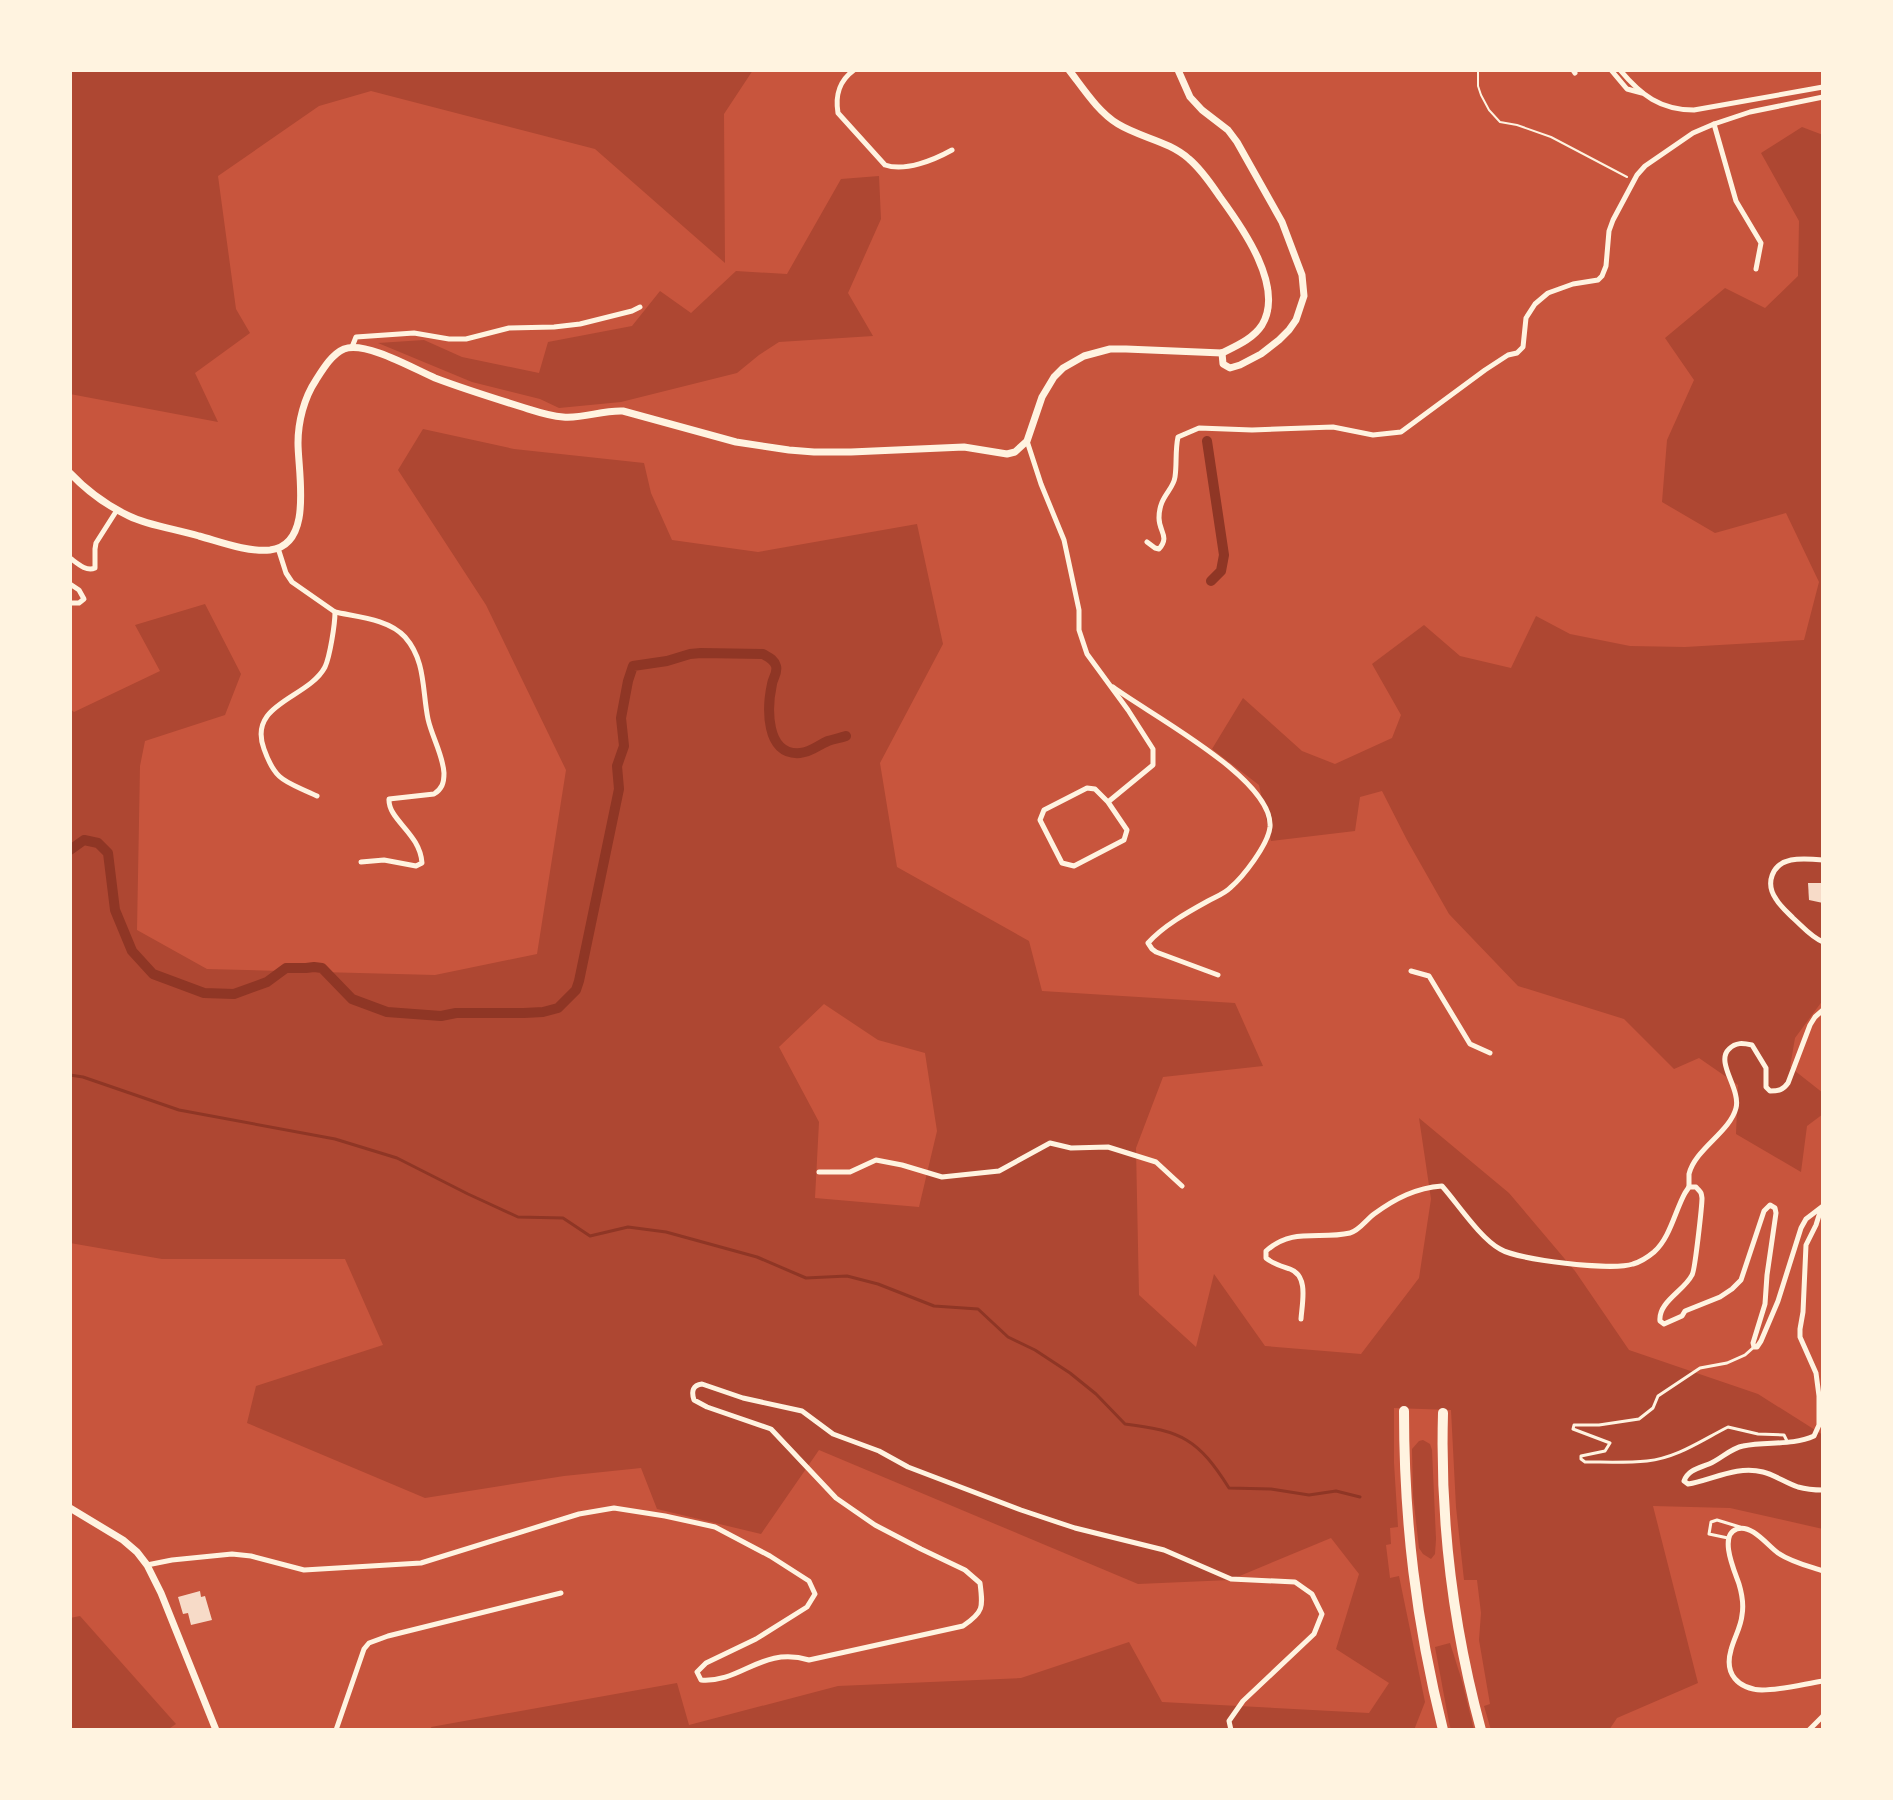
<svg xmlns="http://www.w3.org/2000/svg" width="1893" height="1800" font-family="Karla,sans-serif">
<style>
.green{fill:#ae4732;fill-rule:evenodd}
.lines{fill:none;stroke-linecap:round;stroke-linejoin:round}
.stream{stroke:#8f3625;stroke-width:3}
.canal{stroke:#8f3625;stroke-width:10}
.building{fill:#f7dbc8}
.path{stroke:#fff3e0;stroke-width:2}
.service{stroke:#fff3e0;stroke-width:3}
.minor{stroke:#fff3e0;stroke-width:5}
.tertiary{stroke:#fff3e0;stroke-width:7}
.motorway{stroke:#fff3e0;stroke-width:10}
</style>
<rect width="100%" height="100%" fill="#c8553d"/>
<g class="green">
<polygon points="70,70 753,70 724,114 725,263 595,149 371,91 319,106 218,176 236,309 250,333 195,373 218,422 70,394"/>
<polygon points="1802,127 1823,135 1823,1000 1795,1038 1790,1067 1823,1093 1823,1114 1807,1126 1801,1172 1736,1134 1738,1085 1699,1058 1674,1069 1624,1019 1518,986 1449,914 1407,840 1382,791 1360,797 1355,831 1271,841 1259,785 1212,749 1243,698 1302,751 1335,764 1392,738 1401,715 1372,664 1424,625 1460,656 1511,668 1536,616 1570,634 1630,646 1685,647 1804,640 1819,582 1786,513 1715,533 1662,502 1667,440 1694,380 1665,338 1725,288 1765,308 1798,276 1799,221 1761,153"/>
<polygon points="879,176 881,219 848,293 873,336 779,342 759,355 737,373 621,402 559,408 540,399 472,382 378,343 424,340 462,357 539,373 548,342 632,326 660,291 691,313 736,271 787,274 841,179"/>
<path d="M423 429 514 449 644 463 651 493 672 540 758 552 917 524 943 644 880 763 897 867 1029 941 1042 991 1235 1003 1263 1066 1163 1077 1136 1148 1139 1295 1196 1347 1214 1274 1265 1346 1361 1354 1419 1278 1431 1199 1419 1118 1509 1193 1575 1271 1629 1350 1758 1394 1823 1435V1529L1730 1508 1653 1506 1698 1683 1617 1718 1609 1730H1491L1484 1706 1490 1704 1479 1640 1481 1613 1477 1580H1464L1456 1507 1451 1410 1394 1408V1463L1398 1527 1390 1528 1391 1544 1386 1545 1390 1578 1399 1576 1425 1702 1414 1730H432L431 1727 677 1683 689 1725 838 1686 1021 1678 1129 1642 1162 1702 1369 1713 1389 1683 1336 1649 1359 1574 1331 1538 1230 1580 1138 1584 819 1450 761 1534 657 1509 641 1468 564 1476 425 1498 247 1423 256 1386 383 1345 345 1259H162L70 1243V709L74 712 160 671 135 625 205 604 241 674 225 715 145 741 140 766 137 930 207 969 435 975 537 954 566 770 486 605 398 470ZM824 1004 878 1040 925 1053 937 1131 919 1207 815 1198 819 1122 779 1047Z"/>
<polygon points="1423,1440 1430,1444 1432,1450 1436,1539 1435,1554 1431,1559 1423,1554 1419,1548 1413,1495 1412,1449 1419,1441"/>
<polygon points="80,1616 176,1724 167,1730 70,1730 70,1618"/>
<polygon points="1450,1643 1462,1681 1474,1730 1451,1730 1449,1722 1435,1647"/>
</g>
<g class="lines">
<path class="stream" d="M70 1075 83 1077 179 1110 335 1139 397 1158 468 1194 518 1217 563 1218 590 1236 628 1227 666 1232 757 1257 806 1278 847 1276 878 1284 934 1306 978 1309 1008 1337 1035 1350 1070 1373 1096 1394 1125 1424C1182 1431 1198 1439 1229 1488L1271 1489 1309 1495 1336 1491 1360 1497"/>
<g class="canal">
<polyline points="1207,441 1224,555 1221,571 1211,581"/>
<path d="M70 850 84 840 98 843 108 853 115 910 132 951 153 974 204 993 234 994 267 982 286 968H306L314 967 322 968 352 999 387 1012 441 1016 456 1013H524L543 1012 558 1008 576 990 579 981 619 789 617 766 624 746 621 718 628 681 633 666 667 661 690 654 701 653 763 654C768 657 774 659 776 666 778 672 773 678 772 684 767 707 765 756 800 753 812 752 818 745 828 741 834 739 840 738 846 736"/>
</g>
</g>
<g class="building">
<polygon points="1808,883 1823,883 1823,903 1809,900"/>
<polygon points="200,1591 201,1597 205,1596 212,1620 191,1625 188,1613 183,1614 178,1597"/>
</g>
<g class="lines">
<polyline class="path" points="1478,70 1478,86 1481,95 1489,110 1500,122 1517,125 1551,137 1627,177"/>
<g class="service">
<path d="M1754 1347 1745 1355 1727 1363 1700 1368 1658 1396 1653 1408 1639 1419 1599 1425H1574L1573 1429 1610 1443 1605 1451 1581 1456V1459L1585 1462C1605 1462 1627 1463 1647 1461 1677 1458 1702 1440 1728 1427L1758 1434 1784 1435 1787 1441"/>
<polyline points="1728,1538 1709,1534 1711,1522 1717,1520 1740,1527"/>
</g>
<g class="minor">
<path d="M854 70C839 81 835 95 838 113L885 165C905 172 934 160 952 150"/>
<polyline points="1573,70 1575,73"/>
<polyline points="1611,70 1627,89 1642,93"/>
<path d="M1620 70C1641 95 1660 110 1694 110L1823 87"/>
<polyline points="1714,124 1736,201 1761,243 1756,269"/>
<polyline points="352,347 356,337 414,333 449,339 466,339 509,328 554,327 580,324 632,311 640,307"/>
<polyline points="1027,441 1041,484 1064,540 1079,610 1079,630 1087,654 1128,710 1153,749 1153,765 1108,802 1095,789 1087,788 1044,810 1040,820 1062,863 1074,866 1124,840 1127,830 1108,802"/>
<path d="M1147 542 1155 548 1159 549C1170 536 1159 532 1159 518 1159 496 1173 491 1175 477 1177 463 1175 451 1178 437L1199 428 1252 430 1333 427 1373 435 1401 432 1485 370 1508 355 1517 353 1523 347 1526 318 1535 304 1548 293 1573 284 1598 280 1602 276 1606 266 1609 231 1613 220 1637 175 1645 166 1693 133 1714 124 1750 112 1823 97"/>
<path d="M278 548 286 573 292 582 335 612C335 624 330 656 325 667 308 699 247 703 264 749 276 783 286 781 317 796"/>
<path d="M70 558C77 563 86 572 95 568V549L96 543 117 510"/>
<polyline points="70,584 79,590 84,599 79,603 70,603"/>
<path d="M335 612C358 617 389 619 405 637 426 661 422 690 428 719 432 737 443 755 444 773 444 783 442 789 434 794L389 799C388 820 420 833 422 863L416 866 384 860 361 862"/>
<path d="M1113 687C1149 714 1274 779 1270 827 1268 845 1243 877 1230 888 1224 894 1215 897 1208 901 1188 912 1163 926 1148 943L1152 949 1156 952 1218 975"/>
<path d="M1823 860C1812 859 1801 858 1791 860 1772 864 1765 883 1776 899 1780 906 1787 912 1793 918 1803 927 1811 937 1823 942"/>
<polyline points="1411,971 1429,976 1470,1044 1490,1053"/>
<polyline points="819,1172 850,1172 876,1160 902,1165 942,1177 999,1171 1050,1143 1071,1148 1108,1147 1156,1162 1182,1186"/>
<path d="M1689 1187C1689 1186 1689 1175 1689 1174 1695 1149 1730 1132 1736 1108 1741 1089 1715 1062 1729 1049 1736 1042 1743 1043 1752 1045L1766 1068V1087L1770 1091C1779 1091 1783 1090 1788 1083L1810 1025 1815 1017 1823 1010"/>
<path d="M1821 1209 1816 1225 1806 1245 1803 1312 1800 1329V1337L1816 1373 1819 1396V1425L1814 1436C1792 1446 1767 1441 1743 1446 1731 1448 1721 1459 1709 1464 1699 1468 1688 1470 1684 1481L1688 1484C1712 1480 1737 1465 1763 1472 1775 1475 1786 1483 1798 1487 1805 1489 1815 1490 1823 1490"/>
<path d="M1301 1319C1302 1303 1309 1276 1290 1269 1281 1266 1273 1264 1266 1258V1251C1293 1227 1319 1240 1350 1233 1359 1231 1366 1220 1374 1214 1396 1198 1416 1188 1442 1186 1458 1204 1480 1238 1500 1249 1518 1260 1612 1271 1633 1264 1640 1262 1648 1257 1654 1252 1670 1238 1675 1211 1685 1193L1689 1187H1696C1701 1193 1701 1191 1702 1198 1702 1205 1695 1271 1692 1275 1684 1291 1658 1302 1660 1321L1664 1324 1682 1316 1685 1311 1720 1297 1732 1289 1741 1280 1764 1211 1770 1205 1775 1208 1776 1213 1767 1275 1765 1304 1753 1343 1754 1347H1757L1761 1341 1778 1301 1801 1228 1806 1219 1823 1206"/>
<path d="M147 1565 172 1560 232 1554 251 1556 304 1570 421 1563 579 1514 614 1508 665 1516 715 1527 770 1556 809 1581 815 1594 807 1607 756 1639 706 1663 697 1672 701 1680C742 1683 761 1646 809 1660L963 1626C984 1612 983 1607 980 1583L965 1570 921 1549 875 1525 836 1498 771 1429 707 1407 694 1400C691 1391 693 1385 702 1384L743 1398 802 1411 833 1434 879 1451 908 1467 1021 1510 1075 1528 1164 1550 1231 1579 1295 1582 1312 1594 1322 1614 1314 1634 1243 1701 1229 1721 1231 1730"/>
<path d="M1823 1571C1808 1566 1791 1562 1778 1553 1767 1545 1752 1524 1737 1529 1718 1535 1735 1572 1739 1584 1742 1594 1744 1604 1742 1615 1741 1627 1734 1638 1731 1650 1724 1674 1738 1689 1762 1690 1782 1690 1804 1684 1823 1681"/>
<polyline points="336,1730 364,1649 369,1643 388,1636 561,1593"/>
<polyline points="1809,1730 1823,1716"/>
</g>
<g class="tertiary">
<path d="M1069 70C1083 88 1098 112 1118 124 1141 138 1169 141 1189 159 1202 170 1211 184 1220 197 1242 227 1285 287 1262 325 1253 339 1236 346 1222 353"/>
<polyline points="1178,70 1190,97 1202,110 1228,130 1237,142 1282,222 1302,275 1304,296 1296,320 1289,330 1279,340 1261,354 1240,365 1230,368 1223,364 1222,353"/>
<path d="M70 473C86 490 108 506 129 516 150 526 176 529 199 536 221 542 246 552 270 550 314 545 298 473 298 443 298 422 304 398 316 380 323 369 332 354 344 349 366 341 414 369 435 378 464 389 493 398 522 407 535 411 549 416 563 417 583 419 602 410 623 411L736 442 789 450 814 452H851L964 447 1007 454 1015 452 1027 441 1042 397 1054 377 1063 368 1084 356 1110 349H1126L1222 353"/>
<polyline points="70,1508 123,1540 137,1552 147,1565 161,1593 216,1730"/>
</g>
<g class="motorway">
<path d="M1404 1411C1404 1522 1416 1622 1443 1730"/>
<path d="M1443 1413C1440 1519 1453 1627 1481 1730"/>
</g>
</g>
<rect width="1893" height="1800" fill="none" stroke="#fff3e0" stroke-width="144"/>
</svg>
